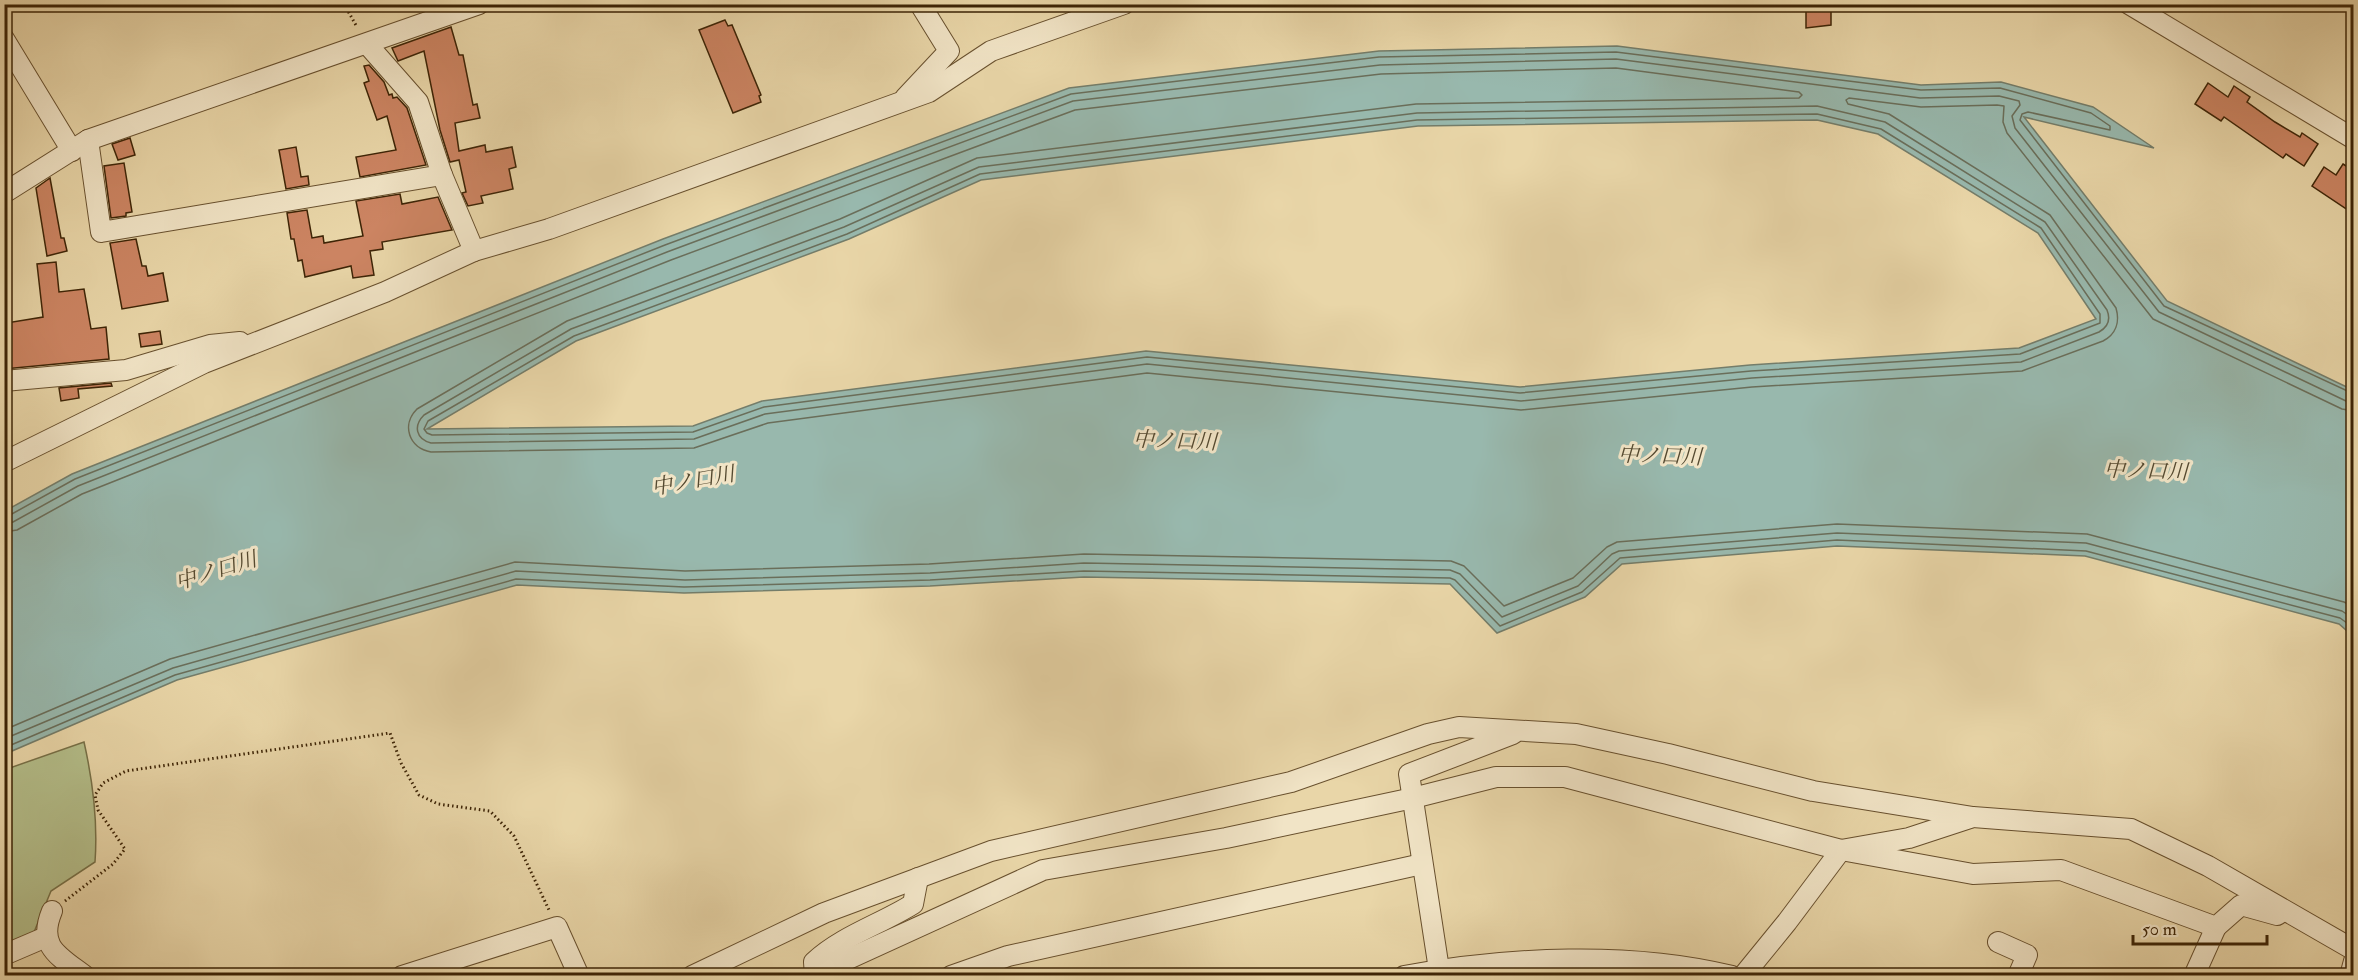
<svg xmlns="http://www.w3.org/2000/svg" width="2358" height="980" font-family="'IM FELL Double Pica','Noto Serif JP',serif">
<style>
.green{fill:#b4be8a;stroke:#787148;stroke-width:1.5}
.water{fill:#98b8ad;stroke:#747d6a;stroke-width:1.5;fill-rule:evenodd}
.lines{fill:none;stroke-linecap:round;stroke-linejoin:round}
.shore{stroke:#6a6e5a;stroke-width:1.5}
.building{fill:#cc8462;stroke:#3d2406;stroke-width:1.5}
.street-casing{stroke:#68502e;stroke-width:22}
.path{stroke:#3d2406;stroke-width:3;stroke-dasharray:1.5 3;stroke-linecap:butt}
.street{stroke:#f1e4c6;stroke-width:20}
.labels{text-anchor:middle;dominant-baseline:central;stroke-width:6;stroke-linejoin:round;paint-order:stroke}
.water-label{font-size:21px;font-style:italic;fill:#544930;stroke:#f1e4c6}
</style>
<rect width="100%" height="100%" fill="#e9d6a8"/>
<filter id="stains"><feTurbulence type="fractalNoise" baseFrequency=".00333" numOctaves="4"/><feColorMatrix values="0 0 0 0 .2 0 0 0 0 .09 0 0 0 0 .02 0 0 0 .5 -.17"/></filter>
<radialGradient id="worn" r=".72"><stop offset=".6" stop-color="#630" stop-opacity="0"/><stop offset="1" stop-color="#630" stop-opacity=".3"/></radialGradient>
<path class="green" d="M84 742C93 782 98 821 95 862L51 891 32 937 4 948V770Z"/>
<path class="water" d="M1617 46 1921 85 2001 82 2093 107 2154 148 2024 117 2167 301 2353 390V636L2339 624 2085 556 1837 546 1622 564 1585 597 1497 633 1450 584 1084 577 930 586 684 593 517 585 177 680 5 754V511L72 474 663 239 1069 88 1379 51ZM1817 120 1878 134 2038 233 2096 319 2019 348 1750 365 1520 387 1146 351 762 401 693 426 427 429 576 341 849 239 981 180 1418 126Z"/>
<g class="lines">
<g class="shore">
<path d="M1817 106 1885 122 2045 222 2107 310C2111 320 2108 327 2099 332L2021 362 1752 378 1521 401 1147 364 765 414 694 439 431 443C416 439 413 426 424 415L571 329 844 227 979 167 1417 113Z"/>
<polygon points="1817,114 1881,129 2041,228 2100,314 2100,323 2020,354 1751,371 1520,393 1147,357 764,407 693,432 432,435 427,433 424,429 428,421 574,336 847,234 980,174 1417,120"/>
<polyline points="4,516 10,515 75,479 665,245 1071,94 1379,57 1616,52 1921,90 2000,88 2091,113 2110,126 2110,130 2028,112 2022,114 2020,120 2164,306 2354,394"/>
<polyline points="4,523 13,522 78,486 667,252 1073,101 1380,65 1616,59 1920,98 1999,96 2019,101 2020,105 2012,116 2015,128 2159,312 2346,401 2354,402"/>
<path d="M4 532 17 530 82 494 671 260 1075 110 1381 74 1616 68 1799 92 1802 95 1799 98 1416 104 977 158 840 219 567 321 417 409C401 425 409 448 431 452L694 448 768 423 1147 373 1521 410 1752 387 2022 371 2103 341C2116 334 2120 322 2116 308L2050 215 1889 114 1848 104 1846 100 1849 98 1921 107 1997 105 2004 106 2003 122 2007 133 2153 319 2342 409 2354 411"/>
<polyline points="4,730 170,659 515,562 685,571 929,564 1084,554 1451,561 1464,566 1504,606 1573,578 1607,547 1617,542 1837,524 2087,534 2344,602 2354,607"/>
<polyline points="4,739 173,668 516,571 685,580 930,573 1084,563 1450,570 1460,574 1502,617 1578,586 1612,554 1619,551 1837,533 2086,543 2342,611 2354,619"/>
<polyline points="4,748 175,675 516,579 684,587 930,580 1084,571 1450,578 1455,580 1500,626 1582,592 1620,558 1837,540 2086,551 2340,618 2354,628"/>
</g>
</g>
<g class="building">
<polygon points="1806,4 1831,4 1831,25 1806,28"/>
<polygon points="725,20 728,26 732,25 761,95 759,96 761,102 733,113 699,30"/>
<polygon points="451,27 459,55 463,55 473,105 477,104 480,118 455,123 459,151 485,145 486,152 512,147 516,167 509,169 513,189 481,196 483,203 468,206 462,193 466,192 459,160 450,162 440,130 424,51 398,61 392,48"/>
<polygon points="369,65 384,82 389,95 392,94 393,98 397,97 407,108 426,165 360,177 356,157 396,150 387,116 377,120 364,83 369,81 364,66"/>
<polygon points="2208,83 2228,97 2234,86 2250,97 2247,102 2275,122 2300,137 2302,133 2318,144 2304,166 2286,154 2283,158 2224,117 2221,121 2195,104"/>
<polygon points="130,138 135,155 118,160 112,144"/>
<polygon points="296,147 301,177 308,176 309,185 286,189 279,150"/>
<polygon points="124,163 132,212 126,213 126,216 111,218 104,166"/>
<polygon points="2343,164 2354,171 2354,214 2312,186 2324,167 2336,175"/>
<polygon points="50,178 61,238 64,238 67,251 47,256 36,188"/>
<polygon points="400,194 402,204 438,197 452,230 382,242 383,249 370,251 374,275 353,278 351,266 305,277 302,260 298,261 294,239 291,239 287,213 307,210 312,238 323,236 324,243 363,236 356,201"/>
<polygon points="136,239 142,266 146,266 148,276 163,273 168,301 122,309 110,243"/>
<polygon points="56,262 59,292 84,289 91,329 106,327 109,359 4,369 4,351 11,350 6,323 43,317 37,264"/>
<polygon points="160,331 162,344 141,347 139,334"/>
<polygon points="111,383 112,386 78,389 79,398 61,401 59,388"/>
</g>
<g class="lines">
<g class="street-casing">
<g id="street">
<polyline points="2129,4 2354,139"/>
<polyline points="4,39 72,151"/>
<polyline points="367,44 418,102 442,175 474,251"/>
<polyline points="905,98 949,51 920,4"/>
<polyline points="88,140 101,232 442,175"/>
<polyline points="4,193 88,140 479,4"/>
<polyline points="4,381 126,370 210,345 240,342"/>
<polyline points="4,462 204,363 385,292 474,251 549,229 929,92 991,51 1124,4"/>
<path d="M52 911C37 947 59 956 85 976"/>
<polyline points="1998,942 2027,955 2018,976"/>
<polyline points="4,955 46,937"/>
<polyline points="402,976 557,927 579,976"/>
<polyline points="692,976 824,913 991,851 1291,782 1428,734 1459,727 1576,734 1668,754 1813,791 1973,817 2131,829 2208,866 2354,950"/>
<polyline points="811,976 1043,870 1226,838 1413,798 1496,777 1565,777 1841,850 1973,874 2061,870 2216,927 2241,905 2277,915 2280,913"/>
<path d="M815 976 814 962C842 936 881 924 913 904L918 878"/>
<polyline points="951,976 1008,956 1422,864"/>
<path d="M1404 976C1508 957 1630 951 1732 976"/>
<polyline points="1440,976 1409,774 1513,734"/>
<polyline points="1743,976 1787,922 1841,850 1909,838 1970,818"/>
<polyline points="2194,976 2216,927"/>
<polyline points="2350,976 2354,961"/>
</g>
</g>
<g class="path">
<polyline points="344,4 357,27"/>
<polyline points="65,901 113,864 125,849 98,810 95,795 103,783 126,771 390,733 401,763 419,795 438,804 490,811 514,836 549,910"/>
</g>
<use href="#street" class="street"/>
</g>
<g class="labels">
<g class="water-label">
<text transform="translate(1175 441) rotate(2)">中ノ口川</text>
<text transform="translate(1660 456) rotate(2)">中ノ口川</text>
<text transform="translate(2146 471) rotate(2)">中ノ口川</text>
<text transform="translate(693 481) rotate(-10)">中ノ口川</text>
<text transform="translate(216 571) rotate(-17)">中ノ口川</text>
</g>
</g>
<rect width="2358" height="980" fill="none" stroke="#e9d6a8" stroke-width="24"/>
<rect x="6" y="6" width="2346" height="968" fill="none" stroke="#3d2406" stroke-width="3"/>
<rect x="12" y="12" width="2334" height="956" fill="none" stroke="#3d2406" stroke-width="1.5"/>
<path d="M2133 935v9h134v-9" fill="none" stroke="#3d2406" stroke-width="3"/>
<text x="2142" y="935" font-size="18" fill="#3d2406" stroke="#f1e4c6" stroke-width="4.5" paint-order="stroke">50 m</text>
<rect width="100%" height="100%" filter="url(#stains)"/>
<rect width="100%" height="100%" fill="url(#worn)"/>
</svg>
